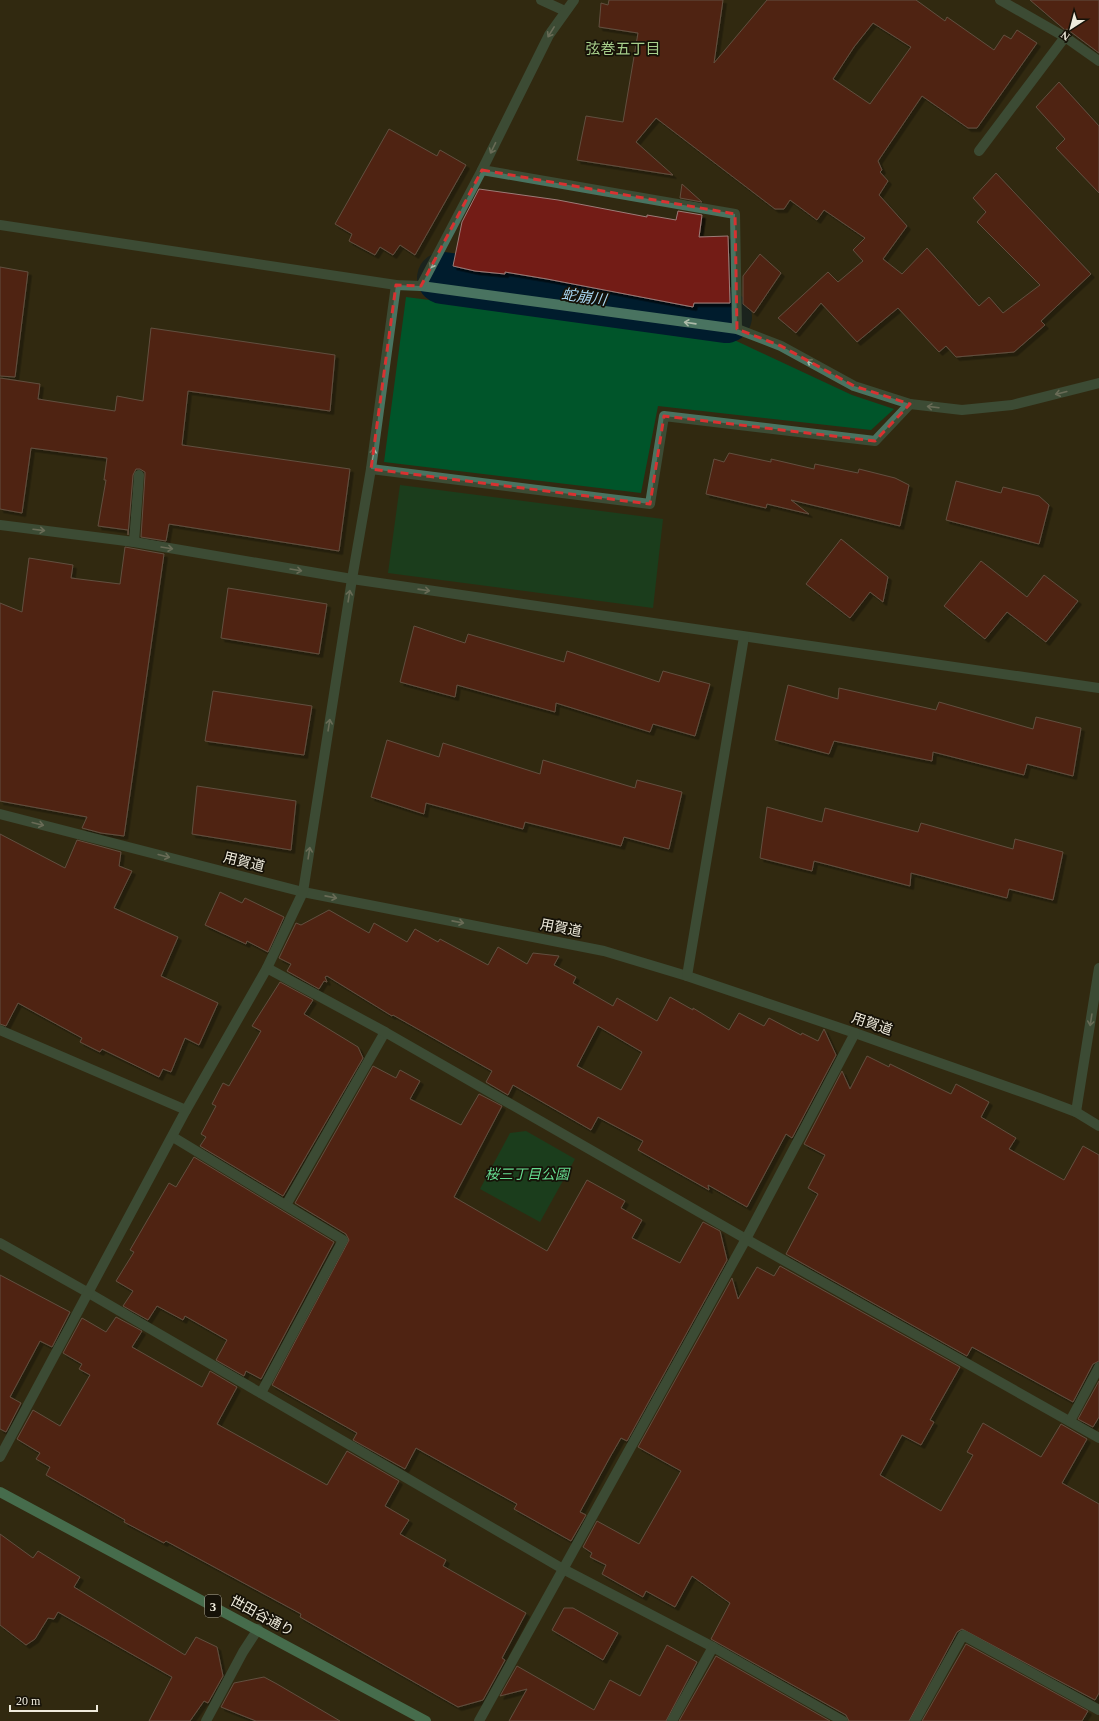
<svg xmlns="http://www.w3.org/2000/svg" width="1099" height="1721" font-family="'Times New Roman','Noto Sans JP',serif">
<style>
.green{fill:#00552a}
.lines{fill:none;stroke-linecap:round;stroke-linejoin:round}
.river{stroke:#001c2d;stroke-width:52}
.building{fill:#731a17;stroke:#9c7c77;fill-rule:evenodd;filter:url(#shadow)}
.lane{stroke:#497360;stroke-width:10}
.street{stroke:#497360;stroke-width:10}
.primary{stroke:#60bc96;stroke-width:10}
.oneway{stroke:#adbbaa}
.marked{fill:none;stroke:#d73231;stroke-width:3;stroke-dasharray:8 5;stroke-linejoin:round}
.labels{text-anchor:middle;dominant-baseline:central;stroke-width:3.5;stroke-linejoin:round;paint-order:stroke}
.shield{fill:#161208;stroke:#aeaa9c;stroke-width:1}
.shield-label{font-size:13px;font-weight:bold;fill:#efebdc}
.street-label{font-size:14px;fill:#efebdc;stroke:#161208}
.park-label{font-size:14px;font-style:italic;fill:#66dd91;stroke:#161208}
.neighbourhood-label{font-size:15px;fill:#a6ce8b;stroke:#161208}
.water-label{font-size:15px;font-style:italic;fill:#a7d5f0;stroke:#161208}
</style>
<defs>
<filter id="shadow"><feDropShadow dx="3.5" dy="3.5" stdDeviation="0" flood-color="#0009"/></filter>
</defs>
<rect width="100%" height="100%" fill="#312911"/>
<g class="green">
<polygon points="406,297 730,338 852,395 894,409 871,430 658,406 641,493 384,462"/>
<polygon points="400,485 663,519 653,608 388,573"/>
<polygon points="526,1131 575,1159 540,1222 480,1189 510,1133"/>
</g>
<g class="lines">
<polyline class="river" points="443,278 726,317"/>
</g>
<g class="building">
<path d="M609 0H723L714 63 767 0H916L945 21 947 17 994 50 1004 35 1011 39 1017 30 1037 43 977 128H968L922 96 878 161 882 170 880 172 888 181 879 195 907 226 883 259 902 274 927 248 979 306 989 297 1003 313 1040 285 977 222 986 212 973 198 996 173 1091 274 1041 321 1045 325 1014 352 956 357 946 346 939 352 898 308 857 342 821 303 796 333 778 318 828 272 838 282 863 261 853 250 865 238 824 210 817 220 790 200 784 209H775L656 118 636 142 673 175 577 160 586 116 623 122 638 33 599 27 601 3 608 5ZM873 23 911 47 870 104 833 79 854 47Z"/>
<polygon points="1030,0 1099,0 1099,53 1067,29 1065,30"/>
<polygon points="1059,82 1099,126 1099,193 1056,148 1065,139 1036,107"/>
<polygon points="389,129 437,156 440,150 466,165 415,255 400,245 393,255 380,247 375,255 349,241 352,234 335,224"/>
<polygon points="682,184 702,202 680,198"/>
<polygon points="479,189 558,200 647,217 647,215 676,220 678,211 702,215 699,237 728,236 730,303 694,303 693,307 547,279 505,272 505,274 475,271 453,266 462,222"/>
<polygon points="760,254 781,273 754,313 743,304 743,276"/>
<polygon points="0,267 28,272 15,377 0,376"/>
<polygon points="151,328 335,355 330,411 188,391 182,445 350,469 339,551 169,524 166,541 141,537 145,475 145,472 140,469 136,469 133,475 128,535 128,530 98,526 106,480 104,480 107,458 31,448 22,513 0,509 0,378 40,384 38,399 115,411 117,396 143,401"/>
<polygon points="729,453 771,462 771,459 814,469 815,464 858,473 859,469 895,478 909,485 900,526 791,500 809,514 767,504 766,508 706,494 714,459 724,462"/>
<polygon points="956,481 1001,493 1003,487 1039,496 1049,505 1039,544 946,520"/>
<polygon points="841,539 888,577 883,602 870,592 850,618 806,584"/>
<polygon points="125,547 164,554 124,836 101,833 82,828 87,817 0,801 0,603 22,612 29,558 73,565 71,578 120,584"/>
<polygon points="981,561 1027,597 1044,575 1078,601 1046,642 1007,612 985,639 944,606"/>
<polygon points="228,588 327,604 319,654 221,638"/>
<polygon points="414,626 465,643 468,634 564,662 567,651 659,682 663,671 710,684 695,736 653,724 650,732 556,703 555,712 457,685 455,697 400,682"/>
<polygon points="788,685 838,699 839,688 936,710 939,702 1033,729 1036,717 1081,728 1073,776 1027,764 1024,775 933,752 932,761 834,741 829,754 775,740"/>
<polygon points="213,691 312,706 304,755 205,741"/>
<polygon points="387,740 439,757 443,743 540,774 543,760 635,788 637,780 682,792 669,849 624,837 621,846 525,822 523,829 426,803 424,814 371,797"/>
<polygon points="197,786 296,801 291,850 192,834"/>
<polygon points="767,807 822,822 825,808 918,832 921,823 1013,849 1015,839 1063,852 1053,900 1009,889 1007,898 911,873 910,886 814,861 812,871 760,858"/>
<polygon points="0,834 65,868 77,840 121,852 119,866 132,871 114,908 178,937 161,976 218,1003 199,1045 185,1038 171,1072 163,1069 159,1077 102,1049 100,1052 80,1042 82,1038 18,1003 6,1026 0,1024"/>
<polygon points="220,892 242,903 245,898 284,917 268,952 247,941 246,944 205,925"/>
<path d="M329 910 369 933 374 923 407 942 415 929 438 942 440 939 488 965 498 947 527 964 533 953 559 956 554 965 576 977 573 983 613 1006 617 998 657 1021 670 997 693 1010V1008L729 1030 739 1013 764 1026 769 1018 801 1035 802 1033 818 1041 824 1029 836 1055 792 1138 786 1134 747 1207 708 1185 709 1190 638 1150 643 1141 598 1117 591 1130 513 1085 508 1095 486 1082 492 1071 393 1015 392 1016 327 976 325 977 327 982 324 981 319 989 287 971 291 964 279 958 296 923 301 925ZM598 1026 642 1052 621 1090 577 1066Z"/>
<polygon points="280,982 313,1000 304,1014 358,1047 363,1058 283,1196 200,1146 206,1137 201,1134 216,1106 212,1104 223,1083 229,1086 261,1031 252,1026"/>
<polygon points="867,1056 889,1067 890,1064 951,1094 956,1084 989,1102 981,1117 1016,1138 1009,1149 1064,1180 1083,1146 1099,1155 1099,1361 1093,1364 1073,1402 972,1347 967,1356 786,1254 818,1194 808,1188 825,1155 804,1144 842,1071 850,1089"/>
<polygon points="373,1066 396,1078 400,1070 420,1081 410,1099 461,1125 479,1094 502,1106 454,1197 547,1251 587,1180 625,1201 621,1208 642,1220 632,1238 680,1263 703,1222 720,1231 727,1260 627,1441 621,1438 610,1457 580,1512 586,1515 571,1541 514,1509 517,1504 416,1448 405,1469 353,1440 357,1433 272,1385 349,1240 346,1234 295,1203"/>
<polygon points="194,1157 334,1242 261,1379 246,1371 244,1376 216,1360 227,1340 185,1316 183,1320 157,1306 148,1320 123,1306 133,1291 116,1281 134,1252 130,1250 169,1183 176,1187"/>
<polygon points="780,1266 960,1367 930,1420 934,1422 921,1445 902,1435 880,1475 941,1511 973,1455 967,1452 983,1423 1041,1457 1061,1424 1087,1439 1062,1483 1099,1504 1099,1693 1095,1700 962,1629 957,1632 909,1721 849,1721 846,1715 711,1639 730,1603 692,1576 675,1607 646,1591 643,1597 602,1574 606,1565 590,1557 592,1553 583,1547 597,1521 639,1544 681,1471 638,1447 732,1278 738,1299 757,1267 774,1276"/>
<polygon points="0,1275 70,1312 52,1347 40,1341 10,1397 21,1403 6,1432 0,1429"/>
<polygon points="116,1317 142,1331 132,1347 202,1387 210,1371 237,1387 217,1424 226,1429 327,1485 347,1451 399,1481 385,1506 409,1520 400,1534 446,1560 443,1566 526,1613 502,1658 505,1660 483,1700 458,1707 300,1617 301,1614 166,1541 164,1543 124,1522 125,1520 46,1475 50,1467 36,1459 40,1453 17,1439 33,1410 60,1426 90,1375 79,1369 82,1364 63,1353 82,1318 106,1332"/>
<polygon points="1099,1381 1099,1417 1093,1427 1078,1419"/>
<polygon points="0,1534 33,1558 38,1551 80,1577 74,1587 185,1655 196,1637 217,1647 223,1676 208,1703 204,1701 190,1721 149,1721 172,1677 58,1612 54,1619 48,1618 35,1639 26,1645 0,1625"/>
<polygon points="564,1608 573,1608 618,1633 603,1660 552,1630"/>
<polygon points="966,1644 1088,1711 1082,1721 922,1721"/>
<polygon points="667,1645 697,1662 666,1721 509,1721 527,1689 500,1696 517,1666 594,1710 610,1680 640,1696"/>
<polygon points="716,1656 830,1721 679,1721"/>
<polygon points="264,1677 277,1684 340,1721 256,1721 221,1707 234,1683"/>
</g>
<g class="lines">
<g class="lane">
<polyline points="286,1205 385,1032"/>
<polyline points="915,1721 963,1635 1099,1710"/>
</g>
<g class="street">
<polyline points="541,0 565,11"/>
<polyline points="1000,0 1065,37 1099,61"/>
<polyline points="979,151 1065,37"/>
<polyline points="482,170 735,214 737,329"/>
<polyline points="0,225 396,285 421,286 737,329 781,346 854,386 910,404 962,410 1012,405 1099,383"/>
<polyline points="421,286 482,170 549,35 574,0"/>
<polyline points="371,469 650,504 664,416 875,441 910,404"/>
<polyline points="0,525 134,542 352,579 1099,688"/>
<polyline points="134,542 139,475"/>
<polyline points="0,814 303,892 604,951 687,976 855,1033 1039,1098 1076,1112 1099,1126"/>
<polyline points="267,968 385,1032 746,1239 1099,1438"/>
<polyline points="687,976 744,637"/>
<polyline points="0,1030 186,1110"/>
<polyline points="1076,1112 1099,968"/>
<polyline points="173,1137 343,1240 261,1393"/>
<polyline points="0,1243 87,1292 563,1569 713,1647 843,1721"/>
<polyline points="1070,1421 1099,1367"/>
<polyline points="0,1457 186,1110 267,968 303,892 352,579 371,469 396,285"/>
<polyline points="206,1721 243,1652 258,1629"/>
<polyline points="479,1721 746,1239 855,1033"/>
<polyline points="672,1721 713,1647"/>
</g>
<polyline class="primary" points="0,1492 426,1721"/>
</g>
<defs><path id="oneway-shaft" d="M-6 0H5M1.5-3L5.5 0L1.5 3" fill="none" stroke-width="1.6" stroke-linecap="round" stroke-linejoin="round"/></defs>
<g class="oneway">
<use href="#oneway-shaft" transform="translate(551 32) rotate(122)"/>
<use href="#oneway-shaft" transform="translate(493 148) rotate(116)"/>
<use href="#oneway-shaft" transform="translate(433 263) rotate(118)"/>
<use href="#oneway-shaft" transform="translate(690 323) rotate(-172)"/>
<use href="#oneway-shaft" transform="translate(812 363) rotate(-151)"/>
<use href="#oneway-shaft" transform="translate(1061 393) rotate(166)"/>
<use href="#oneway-shaft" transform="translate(933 407) rotate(-173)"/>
<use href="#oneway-shaft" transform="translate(373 454) rotate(-82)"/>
<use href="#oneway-shaft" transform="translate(39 530) rotate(7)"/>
<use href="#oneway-shaft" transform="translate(167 548) rotate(9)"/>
<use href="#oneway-shaft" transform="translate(296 570) rotate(9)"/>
<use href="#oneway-shaft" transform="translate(424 590) rotate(8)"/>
<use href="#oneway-shaft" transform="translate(349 596) rotate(-81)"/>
<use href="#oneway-shaft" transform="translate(329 725) rotate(-81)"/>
<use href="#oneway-shaft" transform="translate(38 824) rotate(14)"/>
<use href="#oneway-shaft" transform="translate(309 853) rotate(-81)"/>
<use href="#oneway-shaft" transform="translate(164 856) rotate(14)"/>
<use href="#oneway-shaft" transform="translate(331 897) rotate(11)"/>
<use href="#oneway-shaft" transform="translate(458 922) rotate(11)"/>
<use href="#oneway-shaft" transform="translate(1091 1020) rotate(99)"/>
</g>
<path d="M0 0H1099V1721H0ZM482 170 735 214 737 329 781 346 854 386 910 404 875 441 664 416 650 504 371 469 396 285 421 286Z" fill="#312911" fill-opacity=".55" fill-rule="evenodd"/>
<path class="marked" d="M482 170 735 214 737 329 781 346 854 386 910 404 875 441 664 416 650 504 371 469 396 285 421 286Z"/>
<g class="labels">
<rect class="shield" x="205" y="1595" width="16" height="22" rx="3"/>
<g class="shield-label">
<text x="213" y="1606">3</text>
</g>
<g class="street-label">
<text transform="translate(244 862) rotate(14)">用賀道</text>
<text transform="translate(561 928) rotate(11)">用賀道</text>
<text transform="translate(872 1024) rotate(19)">用賀道</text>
<text transform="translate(262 1616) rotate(28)">世田谷通り</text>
</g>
<g class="park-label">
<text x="527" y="1174">桜三丁目公園</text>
</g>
<g class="neighbourhood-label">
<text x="623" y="49">弦巻五丁目</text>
</g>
<g class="water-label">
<text transform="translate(584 297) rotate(8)">蛇崩川</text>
</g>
</g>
<g transform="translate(1071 28) rotate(216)" stroke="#161208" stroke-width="3" paint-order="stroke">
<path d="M0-3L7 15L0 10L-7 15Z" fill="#efebdc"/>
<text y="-6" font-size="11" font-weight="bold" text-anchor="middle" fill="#efebdc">N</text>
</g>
<path d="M10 1705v6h87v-6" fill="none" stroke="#efebdc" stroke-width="2"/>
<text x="16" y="1705" font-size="12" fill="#efebdc" stroke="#161208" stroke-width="3" paint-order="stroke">20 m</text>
</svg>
